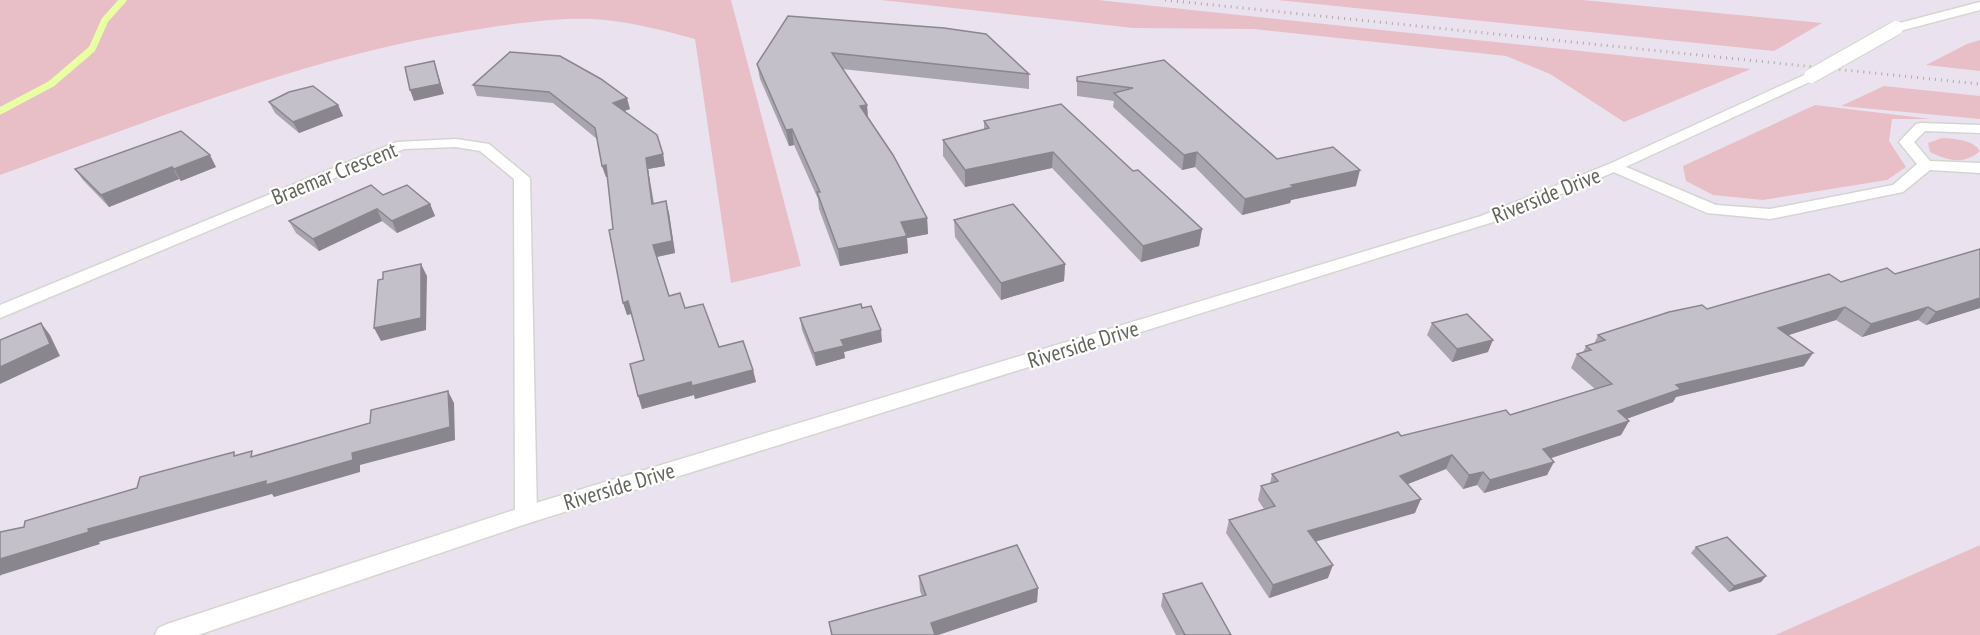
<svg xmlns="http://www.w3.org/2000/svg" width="1980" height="635" font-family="'PT Sans Narrow',sans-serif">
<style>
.green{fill:#e8bfc6}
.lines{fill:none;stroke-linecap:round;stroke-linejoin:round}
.stream{stroke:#e8ffa3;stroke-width:7}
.minor-casing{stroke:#d3d6cf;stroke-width:3}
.secondary-casing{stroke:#d3d7ce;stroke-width:3}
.minor{fill:#fff;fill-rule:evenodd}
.secondary{fill:#fff;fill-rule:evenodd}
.rail{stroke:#aaaba8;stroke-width:3;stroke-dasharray:1 5;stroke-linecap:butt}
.secondary-bridge-casing{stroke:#d3d7ce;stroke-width:16;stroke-linecap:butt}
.secondary-bridge{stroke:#fff;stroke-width:14}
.wall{fill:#a9a5ae}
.shaded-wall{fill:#89868d}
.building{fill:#c4c0ca;stroke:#89868d;stroke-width:1.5}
.labels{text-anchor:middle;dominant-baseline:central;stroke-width:4.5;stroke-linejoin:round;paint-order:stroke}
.street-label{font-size:22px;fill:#61655b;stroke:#fff}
</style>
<rect width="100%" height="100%" fill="#eae3ef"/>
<g class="green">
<path d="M0 0H731L801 266 731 283 695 39C662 30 627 21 593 19 555 17 504 25 467 31 305 57 153 120 0 175Z"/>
<polygon points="881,0 1098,0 1751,69 1624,122 1550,74 1506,56 1253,29 1133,28"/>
<polygon points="1277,0 1583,0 1822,23 1774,51"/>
<polygon points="1980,40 1980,71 1926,65 1967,44"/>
<polygon points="1884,86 1980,96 1980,119 1841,106"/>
<polygon points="1815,105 1931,119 1892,119 1889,141 1906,167 1887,180 1763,200 1713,195 1686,181 1683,166"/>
<path d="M1942 138C1955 139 1972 139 1980 151 1964 165 1948 161 1930 152L1928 143Z"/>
<polygon points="1980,545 1980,635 1775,635"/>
</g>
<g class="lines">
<polyline class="stream" points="0,111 51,84 92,49 105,20 123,0"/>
<g class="minor-casing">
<g id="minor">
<polygon points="1921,123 1980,125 1980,133 1925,131 1914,142 1930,161 1980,163 1980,173 1930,170 1903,192 1770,219 1707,213 1609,170 1606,167 1614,162 1619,164 1716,205 1770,209 1893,185 1917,164 1899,142 1916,124"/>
<polygon points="456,139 489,144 530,178 537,515 534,521 526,524 518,521 515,515 514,179 480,151 456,147 404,149 0,318 0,305 397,142"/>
</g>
</g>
<g class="secondary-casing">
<g id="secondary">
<polygon points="1980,2 1980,10 1896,32 1890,28 1892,25"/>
<polygon points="1811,72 1816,73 1818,76 1816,79 1619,170 1493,222 529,523 198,635 155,635 158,628 167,624 526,506 1481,216 1609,164"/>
</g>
</g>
<use href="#minor" class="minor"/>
<use href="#secondary" class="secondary"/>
<polyline class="rail" points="1165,0 1980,84"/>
<g class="secondary-bridge-casing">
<polyline id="secondary-bridge" points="1811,76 1896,28"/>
</g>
<use href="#secondary-bridge" class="secondary-bridge"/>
</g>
<g class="wall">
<polygon points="788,16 1029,74 1029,89 842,69 867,105 868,118 927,218 928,234 907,238 908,253 840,266 819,209 818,199 794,145 789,146 760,79 757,64"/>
<polygon points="510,52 630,109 624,111 663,154 665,166 648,169 654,203 669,213 675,253 657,257 669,296 685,308 719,347 753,370 756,382 695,399 694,395 642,409 644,360 631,314 627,315 613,229 608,177 606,177 602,166 597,139 553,103 477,96 473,85"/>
<polygon points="1164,60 1277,159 1356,186 1291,200 1290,203 1242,215 1195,167 1182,170 1113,107 1114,101 1077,96 1077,77"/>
<polygon points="269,102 338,105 343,116 299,133 275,113"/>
<polygon points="984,121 1133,171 1202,229 1199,246 1141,262 1052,168 965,187 943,156 943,140 984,129"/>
<polygon points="216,167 181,181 179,179 109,207 83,180 75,169"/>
<polygon points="383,195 430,204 435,216 397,233 382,221 319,251 296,233 289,221"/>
<polygon points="954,220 1065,264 1064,281 1001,300 955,237"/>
<polygon points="1841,282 1980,308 1926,325 1918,320 1862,337 1836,320 1788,335 1804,366 1676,397 1673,402 1626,419 1629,421 1621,435 1551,458 1547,475 1484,493 1477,485 1463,489 1446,469 1408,484 1415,513 1315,541 1328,578 1269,598 1226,533 1229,520 1264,509 1258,500 1261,486 1270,484 1272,474 1401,436 1510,415 1595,389 1571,368 1577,354 1583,352 1586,346 1594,344 1598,335 1707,309"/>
<polygon points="862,308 882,342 844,352 845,358 816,366 802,330 800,318"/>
<polygon points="1432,323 1488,352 1452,362 1427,335"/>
<polygon points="1696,547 1766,576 1761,582 1729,592 1691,553"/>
<polygon points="919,576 1038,588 1037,602 938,635 831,635 829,622 922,596 920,591"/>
<polygon points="1163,594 1231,635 1176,635 1161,606"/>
</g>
<g class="shaded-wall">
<polygon points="434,61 444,94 414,101 410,90"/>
<polygon points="627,98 630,109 616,114 613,103"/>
<polygon points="338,105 343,116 299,133 293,122"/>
<polygon points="867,105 868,121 860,106"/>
<polygon points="792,129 794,145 789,146 786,130"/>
<polygon points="1053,152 1052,168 965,187 965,170"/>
<polygon points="1197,152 1195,167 1182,170 1184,155"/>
<polygon points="663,154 665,166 648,169 655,215 652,204 646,158"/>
<polygon points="210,155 216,167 181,181 174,169"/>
<polygon points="606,165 610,177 606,177 602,166"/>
<polygon points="172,167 179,179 109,207 101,195"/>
<polygon points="1360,170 1356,186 1291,200 1290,203 1242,215 1245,199 1291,185"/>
<polygon points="666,201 669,213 675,253 656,257 653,245"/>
<polygon points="430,204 435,216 397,233 392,221"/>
<polygon points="377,209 382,221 319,251 313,239"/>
<polygon points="927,218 928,234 907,238 908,253 840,266 838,249 901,222"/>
<polygon points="1202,229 1199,246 1141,262 1143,246"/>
<polygon points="421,264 427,276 426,330 381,341 374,328"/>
<polygon points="1065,264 1064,281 1001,300 1001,283"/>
<polygon points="1980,298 1980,308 1926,325 1936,312"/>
<polygon points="628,301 631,314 627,315 623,303"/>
<polygon points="1845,307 1836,320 1770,341 1778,328"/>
<polygon points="1928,307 1918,320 1862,337 1871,324"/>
<polygon points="41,323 50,335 60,356 0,384 0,367"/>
<polygon points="881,330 882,342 844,352 845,358 816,366 814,353 841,340"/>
<polygon points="1493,340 1488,352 1452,362 1457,349"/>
<polygon points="1813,353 1804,366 1676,397 1673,402 1610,425 1618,411 1676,385"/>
<polygon points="753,370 756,382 695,399 692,386"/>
<polygon points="691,382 694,395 642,409 638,396"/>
<polygon points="448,391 454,403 455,440 360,465 360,472 274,497 272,494 99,542 100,544 1,575 0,576 0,559 88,529 266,481 352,453"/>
<polygon points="1629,421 1621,435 1536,463 1543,449"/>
<polygon points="1452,455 1446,469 1395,489 1400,476"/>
<polygon points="1554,462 1547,475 1484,493 1490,480"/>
<polygon points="1483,472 1477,485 1463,489 1469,475"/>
<polygon points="1421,499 1415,513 1304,545 1308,531"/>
<polygon points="1333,565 1328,578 1269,598 1273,585"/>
<polygon points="1766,576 1761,582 1729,592 1734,586"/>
<polygon points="1038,588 1037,602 938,635 932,635 931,623"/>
</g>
<g class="building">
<polygon points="788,16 944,28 986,34 1029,74 832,53 867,105 860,106 893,155 927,218 901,222 907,236 838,249 817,192 820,192 792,129 786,130 757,64"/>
<polygon points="510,52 560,56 601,79 627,98 613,103 657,135 663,154 646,158 652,204 666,201 672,241 653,245 669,296 680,293 685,308 703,304 719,347 743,341 753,370 692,386 691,382 638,396 630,364 644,360 628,301 623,303 609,230 613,229 606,165 602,166 595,128 549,92 473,85"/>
<polygon points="1164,60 1277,159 1333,147 1360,170 1291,185 1294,187 1245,199 1197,152 1184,155 1114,93 1133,88 1077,81 1077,77"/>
<polygon points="434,61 440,84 410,90 405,67"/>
<polygon points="313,86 338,105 293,122 269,102 289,92"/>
<polygon points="1061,104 1133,171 1138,170 1202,229 1143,246 1053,152 965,170 943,140 989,128 984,121"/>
<polygon points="181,131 210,155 174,169 172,167 101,195 75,169"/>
<polygon points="371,185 383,195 407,185 430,204 392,221 377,209 313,239 289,221"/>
<polygon points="1013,204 1065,264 1001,283 954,220"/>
<polygon points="1980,249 1980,298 1936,312 1928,307 1871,324 1845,307 1778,328 1813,353 1676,385 1681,389 1618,411 1629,421 1543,449 1554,462 1490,480 1483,472 1469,475 1452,455 1400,476 1421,499 1308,531 1333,565 1273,585 1229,520 1275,506 1261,486 1278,481 1272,474 1398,432 1401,436 1506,410 1510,415 1612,384 1577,354 1591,350 1586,346 1605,340 1598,335 1669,312 1702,305 1707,309 1829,274 1841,282 1887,268 1895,274"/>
<polygon points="421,264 421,318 374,328 378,280 383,279 383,272"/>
<polygon points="861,304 862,308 871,306 881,330 841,340 844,346 814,353 800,318"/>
<polygon points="1467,314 1493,340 1457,349 1432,323"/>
<polygon points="41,323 50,344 0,367 0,340"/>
<polygon points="448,391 450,427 352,453 353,460 266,485 266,481 88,529 89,532 0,559 0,532 24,527 25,521 137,488 140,477 234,452 234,456 252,451 251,457 370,423 371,410"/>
<polygon points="1727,537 1766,576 1734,586 1696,547"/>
<polygon points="1017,545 1038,588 931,623 935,635 832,635 829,622 926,595 919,576"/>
<polygon points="1202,583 1231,635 1185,635 1163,594"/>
</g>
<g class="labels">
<g class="street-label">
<text transform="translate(334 173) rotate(-22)">Braemar Crescent</text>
<text transform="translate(1546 195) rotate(-22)">Riverside Drive</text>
<text transform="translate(1083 344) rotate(-17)">Riverside Drive</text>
<text transform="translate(619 486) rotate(-17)">Riverside Drive</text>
</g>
</g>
</svg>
